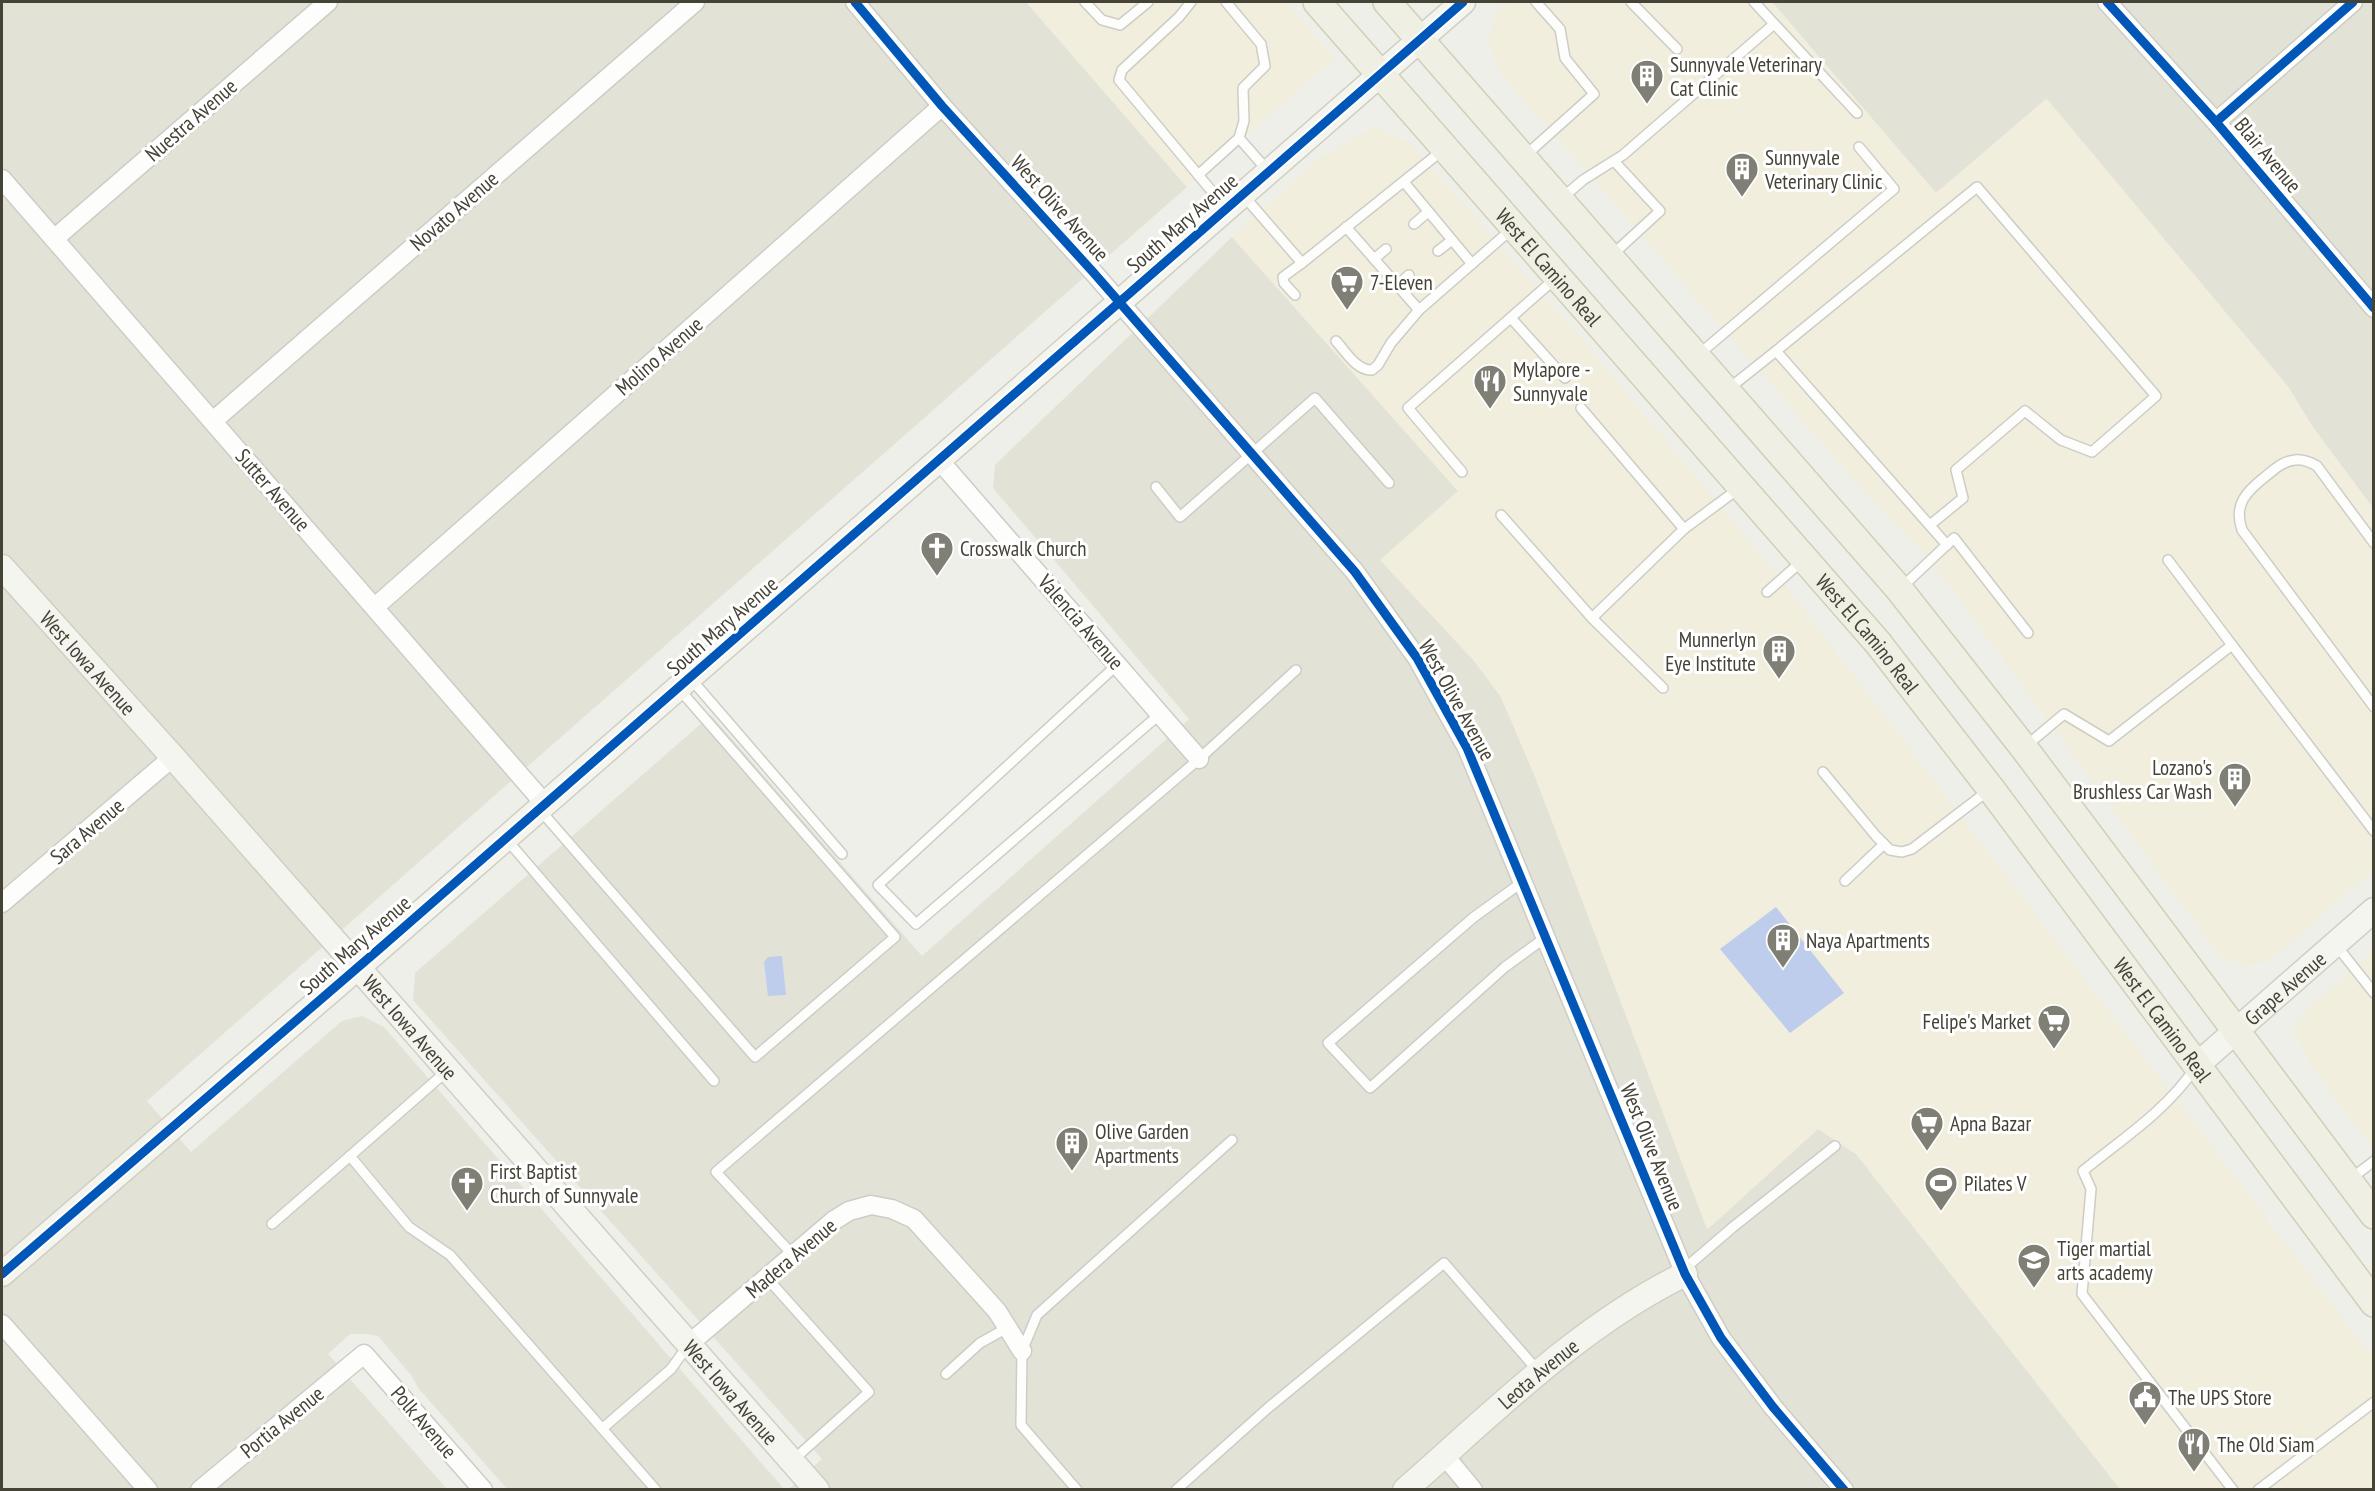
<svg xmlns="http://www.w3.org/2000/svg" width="2375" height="1491" font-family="'PT Sans Narrow',sans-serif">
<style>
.residential{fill:#e3e2d7}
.commercial{fill:#f1eedd}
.water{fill:#bdcdeb}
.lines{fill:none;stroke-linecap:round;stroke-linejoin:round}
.lane-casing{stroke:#cdcdc7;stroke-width:12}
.street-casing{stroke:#cdcdc7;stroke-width:21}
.secondary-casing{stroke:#cfcfc3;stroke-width:27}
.primary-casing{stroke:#d0cfb8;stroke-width:30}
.lane{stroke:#fdfdfc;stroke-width:9}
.street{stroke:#fdfdfc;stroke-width:18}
.secondary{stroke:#f5f5ef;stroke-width:24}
.primary{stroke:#efefe4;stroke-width:27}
.cycleway-casing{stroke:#fff;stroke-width:13}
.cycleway{stroke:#0057b8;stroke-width:9}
.labels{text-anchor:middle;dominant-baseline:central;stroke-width:6;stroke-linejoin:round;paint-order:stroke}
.poi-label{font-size:21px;fill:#454236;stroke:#fff;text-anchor:start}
.street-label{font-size:21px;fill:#454236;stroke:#fff}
</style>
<rect width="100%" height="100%" fill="#efefea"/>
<g class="residential">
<polygon points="2,2 1026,2 1187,187 147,1101 191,1152 342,1021 362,1016 384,1027 784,1489 507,1489 419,1389 411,1375 378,1336 367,1334 350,1334 328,1354 447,1489 2,1490"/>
<polygon points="1772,2 2373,2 2373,508 2312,426 2289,388 2046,99 1936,193"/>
<polygon points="1232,237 1458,491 1475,662 1501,697 1536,779 1708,1229 1818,1129 1856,1154 2120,1489 789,1489 822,1459 413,1000 415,973 711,715 922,956 1189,719 993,488 995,465"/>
</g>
<g class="commercial">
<polygon points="1026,2 1286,2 1335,58 1187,187"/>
<polygon points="1510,2 1772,2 1936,193 2047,99 2289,388 2312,426 2373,508 2373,870 2271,960 2246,967 2218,954 1935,566 1849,474 1501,74 1488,42 1496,12"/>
<polygon points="1373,127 1409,142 1583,341 1779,577 2373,1358 2373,1489 2120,1489 1856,1154 1818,1129 1707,1229 1536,779 1501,697 1475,662 1380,560 1458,491 1232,237 1320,158"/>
<polygon points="2373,951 2373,1150 2309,1062 2293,1029 2311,1006"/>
</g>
<g class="water">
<polygon points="1776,907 1844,993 1790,1033 1720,949"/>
<polygon points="782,956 786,995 768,996 764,962 768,957"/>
</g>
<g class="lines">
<g class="lane-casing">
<g id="lane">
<polyline points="1085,2 1102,20 1120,25 1148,2"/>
<polyline points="1191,2 1179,17 1122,70 1119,80 1225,207"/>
<polyline points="1631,2 1677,49"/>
<polyline points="1754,2 1857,113"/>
<polyline points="1239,138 1268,171"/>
<polyline points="1525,156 1594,94 1565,58 1560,29 1536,2"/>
<polyline points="1198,175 1239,138 1244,121 1243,88 1265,66 1261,44 1226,2"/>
<polyline points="1404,182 1472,264"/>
<polyline points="1243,195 1302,263 1444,149"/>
<polyline points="1561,199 1583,180 1623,155 1774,24"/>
<polyline points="1414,224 1428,212"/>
<polyline points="1346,227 1419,310 1513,228"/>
<polyline points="1438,251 1452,240"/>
<polyline points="1611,256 1660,211 1614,161"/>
<polyline points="1374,259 1386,249"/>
<polyline points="1397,285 1409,275"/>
<polyline points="1295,295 1284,283 1283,277 1302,263"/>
<polyline points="1511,318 1565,378"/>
<path d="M1336 341C1345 351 1357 371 1372 370L1378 365 1391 343 1419 310"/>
<polyline points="1776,351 1977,187 2156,396 2092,452 2061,440 2025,411 1956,470 1963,498 1930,525"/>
<polyline points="1698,355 1894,189 1859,147"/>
<polyline points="1727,390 1776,351 1947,545"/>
<polyline points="1581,408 1684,529"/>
<polyline points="1462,472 1408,408 1557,277"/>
<polyline points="1156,487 1180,517 1315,398 1389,483"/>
<polyline points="1501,515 1592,618 1684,529 1738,489"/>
<path d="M2374 543 2317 466C2310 462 2303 459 2295 460 2283 461 2275 469 2266 476 2247 491 2233 504 2242 530L2374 707"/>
<polyline points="2168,560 2232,645"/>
<polyline points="1901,588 1954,538 2028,633"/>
<polyline points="1767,592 1803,560"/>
<polyline points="1592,618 1663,688"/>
<polyline points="1118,664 878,885 916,924 1160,714"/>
<polyline points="691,679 842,854"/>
<polyline points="2026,746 2064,714 2109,741 2232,645 2374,831"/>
<polyline points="1823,772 1876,836 1890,850 1902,852 1912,849 1989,790"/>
<polyline points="540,810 755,1057 895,937 679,689"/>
<polyline points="507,840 714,1081"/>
<polyline points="1524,881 1474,917 1328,1043 1370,1088 1505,967 1546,937"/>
<polyline points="1845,881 1884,844"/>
<polyline points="2336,945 2374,993"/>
<path d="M2195 1068C2167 1110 2122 1139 2083 1171L2091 1189 2082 1294 2233 1490"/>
<polyline points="448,1070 350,1156 409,1227 450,1255 656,1490"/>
<polyline points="2349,1180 2374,1161"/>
<polyline points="272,1224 350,1156"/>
<polyline points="793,1255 716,1172 1199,759 1296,670"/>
<polyline points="1683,1270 1733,1227 1835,1146"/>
<polyline points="767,1278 869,1392 792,1461"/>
<polyline points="946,1374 980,1343 1007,1328"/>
<polyline points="603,1428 671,1369 689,1344"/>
<polyline points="1077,1490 1021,1425 1022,1351 1037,1315 1232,1140"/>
<polyline points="1176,1490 1268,1408 1444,1263 1539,1372"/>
<polyline points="2258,1490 2374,1402"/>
</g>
</g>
<g class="street-casing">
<g id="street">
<polyline points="855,2 942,106 1093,272 1355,572 1417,658 1467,748 1685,1274 1721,1338 1773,1407 1844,1490"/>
<polyline points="2107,2 2216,122 2374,308"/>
<polyline points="2216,122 2353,2"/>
<polyline points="2,179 544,803"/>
<polyline points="54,239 328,2"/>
<polyline points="213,421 695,2"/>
<polyline points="939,460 1199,759"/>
<polyline points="375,607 942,106"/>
<polyline points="2,903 173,757"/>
<polyline points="2,1324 148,1490"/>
<polyline points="689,1344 833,1221 849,1211 871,1205 892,1209 914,1219 997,1311 1022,1351"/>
<polyline points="1444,1455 1473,1490"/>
<polyline points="200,1490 364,1354 483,1490"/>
</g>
</g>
<g class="secondary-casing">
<g id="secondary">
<path id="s1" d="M2 567 173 757 817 1490"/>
<path id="s2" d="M2197 1065 2374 910"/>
<polyline points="2,1274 378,950 1463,2"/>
<path id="s3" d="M1405 1490C1493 1413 1579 1326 1685 1274"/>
</g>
</g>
<g class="primary-casing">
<g id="primary">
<path id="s4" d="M1317 2 1878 643 1991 789 2374 1303"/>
<polyline points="1387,2 1899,589 2024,748 2374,1215"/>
</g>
</g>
<use href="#lane" class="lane"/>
<use href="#street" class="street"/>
<use href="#secondary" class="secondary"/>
<use href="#primary" class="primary"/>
<g class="cycleway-casing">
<g id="cycleway">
<polyline points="855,2 942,106 1093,272 1355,572 1417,658 1467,748 1685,1274 1721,1338 1773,1407 1844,1490"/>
<polyline points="2107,2 2216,122 2374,308"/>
<polyline points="2216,122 2353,2"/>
<polyline points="2,1274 378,950 1463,2"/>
</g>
</g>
<use href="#cycleway" class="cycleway"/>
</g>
<defs>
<g id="building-pin" transform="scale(1.725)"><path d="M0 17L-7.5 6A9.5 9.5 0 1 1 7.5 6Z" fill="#807f75" stroke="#fff"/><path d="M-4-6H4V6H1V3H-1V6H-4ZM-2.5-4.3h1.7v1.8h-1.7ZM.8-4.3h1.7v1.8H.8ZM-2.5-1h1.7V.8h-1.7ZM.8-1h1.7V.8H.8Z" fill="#fff"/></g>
<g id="supermarket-pin" transform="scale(1.725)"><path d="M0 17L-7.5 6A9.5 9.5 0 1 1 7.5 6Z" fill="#807f75" stroke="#fff"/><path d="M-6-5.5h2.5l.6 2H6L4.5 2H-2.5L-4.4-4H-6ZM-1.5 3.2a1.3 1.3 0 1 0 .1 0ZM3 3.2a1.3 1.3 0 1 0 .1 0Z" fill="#fff"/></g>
<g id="restaurant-pin" transform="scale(1.725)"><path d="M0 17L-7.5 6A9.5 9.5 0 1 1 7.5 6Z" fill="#807f75" stroke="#fff"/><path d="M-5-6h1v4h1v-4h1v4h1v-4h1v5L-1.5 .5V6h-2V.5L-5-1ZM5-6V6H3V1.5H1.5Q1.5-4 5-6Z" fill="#fff"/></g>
<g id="church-pin" transform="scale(1.725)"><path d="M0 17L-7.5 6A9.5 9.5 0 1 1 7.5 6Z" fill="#807f75" stroke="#fff"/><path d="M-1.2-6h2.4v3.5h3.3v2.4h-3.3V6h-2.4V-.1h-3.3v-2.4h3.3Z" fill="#fff"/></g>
<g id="stadium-pin" transform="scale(1.725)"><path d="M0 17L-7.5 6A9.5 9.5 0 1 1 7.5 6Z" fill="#807f75" stroke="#fff"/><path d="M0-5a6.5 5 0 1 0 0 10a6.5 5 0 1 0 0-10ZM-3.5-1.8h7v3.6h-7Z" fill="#fff"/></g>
<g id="school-pin" transform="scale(1.725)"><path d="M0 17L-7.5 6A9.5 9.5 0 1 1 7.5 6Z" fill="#807f75" stroke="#fff"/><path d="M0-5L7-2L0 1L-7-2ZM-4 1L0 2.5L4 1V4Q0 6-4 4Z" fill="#fff"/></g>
<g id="civic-pin" transform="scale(1.725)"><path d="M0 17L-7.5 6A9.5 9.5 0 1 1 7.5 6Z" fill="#807f75" stroke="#fff"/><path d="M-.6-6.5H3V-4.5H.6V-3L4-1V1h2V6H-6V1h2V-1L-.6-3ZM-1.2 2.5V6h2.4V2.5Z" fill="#fff"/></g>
</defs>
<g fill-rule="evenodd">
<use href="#building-pin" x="1647" y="76"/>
<use href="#building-pin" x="1742" y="169"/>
<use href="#supermarket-pin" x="1347" y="282"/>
<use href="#restaurant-pin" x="1490" y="381"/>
<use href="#church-pin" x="937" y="548"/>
<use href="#building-pin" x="1779" y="651"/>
<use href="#building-pin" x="2235" y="779"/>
<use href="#building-pin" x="1783" y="940"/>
<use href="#supermarket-pin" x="2054" y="1021"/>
<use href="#supermarket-pin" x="1927" y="1123"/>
<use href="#building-pin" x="1072" y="1143"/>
<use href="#church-pin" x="467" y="1183"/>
<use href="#stadium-pin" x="1941" y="1183"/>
<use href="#school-pin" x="2034" y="1260"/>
<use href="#civic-pin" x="2145" y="1397"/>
<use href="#restaurant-pin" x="2194" y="1444"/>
</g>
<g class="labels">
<g class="poi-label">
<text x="1670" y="64">Sunnyvale Veterinary<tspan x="1670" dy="24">Cat Clinic</tspan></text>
<text x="1765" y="157">Sunnyvale<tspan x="1765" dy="24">Veterinary Clinic</tspan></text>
<text x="1370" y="282">7-Eleven</text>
<text x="1513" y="369">Mylapore -<tspan x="1513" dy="24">Sunnyvale</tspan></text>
<text x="960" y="548">Crosswalk Church</text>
<text x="1756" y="639" text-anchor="end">Munnerlyn<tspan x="1756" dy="24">Eye Institute</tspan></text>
<text x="2212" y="767" text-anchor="end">Lozano's<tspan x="2212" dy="24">Brushless Car Wash</tspan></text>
<text x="1806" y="940">Naya Apartments</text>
<text x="2031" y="1021" text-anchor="end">Felipe's Market</text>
<text x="1950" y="1123">Apna Bazar</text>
<text x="1095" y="1131">Olive Garden<tspan x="1095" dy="24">Apartments</tspan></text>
<text x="490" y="1171">First Baptist<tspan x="490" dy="24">Church of Sunnyvale</tspan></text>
<text x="1964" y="1183">Pilates V</text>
<text x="2057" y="1248">Tiger martial<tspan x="2057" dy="24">arts academy</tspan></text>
<text x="2168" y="1397">The UPS Store</text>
<text x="2217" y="1444">The Old Siam</text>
</g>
<g class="street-label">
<text transform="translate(191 120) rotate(-41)">Nuestra Avenue</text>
<text transform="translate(2268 155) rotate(50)">Blair Avenue</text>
<text transform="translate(1060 208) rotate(48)">West Olive Avenue</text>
<text transform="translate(454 211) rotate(-41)">Novato Avenue</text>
<text transform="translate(1182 223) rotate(-41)">South Mary Avenue</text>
<text stroke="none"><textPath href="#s4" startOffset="352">West El Camino Real</textPath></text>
<text transform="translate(659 356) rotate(-41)">Molino Avenue</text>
<text transform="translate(273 490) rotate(49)">Sutter Avenue</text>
<text transform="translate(1081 622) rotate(49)">Valencia Avenue</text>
<text transform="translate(722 626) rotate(-41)">South Mary Avenue</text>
<text stroke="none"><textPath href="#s4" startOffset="838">West El Camino Real</textPath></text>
<text stroke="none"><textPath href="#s1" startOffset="129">West Iowa Avenue</textPath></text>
<text transform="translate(1457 700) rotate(61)">West Olive Avenue</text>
<text transform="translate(87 831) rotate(-40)">Sara Avenue</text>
<text transform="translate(355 945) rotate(-41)">South Mary Avenue</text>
<text stroke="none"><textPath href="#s2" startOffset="117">Grape Avenue</textPath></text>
<text stroke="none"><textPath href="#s4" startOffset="1324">West El Camino Real</textPath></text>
<text stroke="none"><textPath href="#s1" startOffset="615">West Iowa Avenue</textPath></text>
<text transform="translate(1652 1147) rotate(68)">West Olive Avenue</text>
<text transform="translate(791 1258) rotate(-40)">Madera Avenue</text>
<text stroke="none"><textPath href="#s3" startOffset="177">Leota Avenue</textPath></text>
<text stroke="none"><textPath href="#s1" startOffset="1101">West Iowa Avenue</textPath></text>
<text transform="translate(282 1422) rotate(-39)">Portia Avenue</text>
<text transform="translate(424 1422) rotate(49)">Polk Avenue</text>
</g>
</g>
<rect width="2375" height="1491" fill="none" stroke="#454236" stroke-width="6"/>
</svg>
